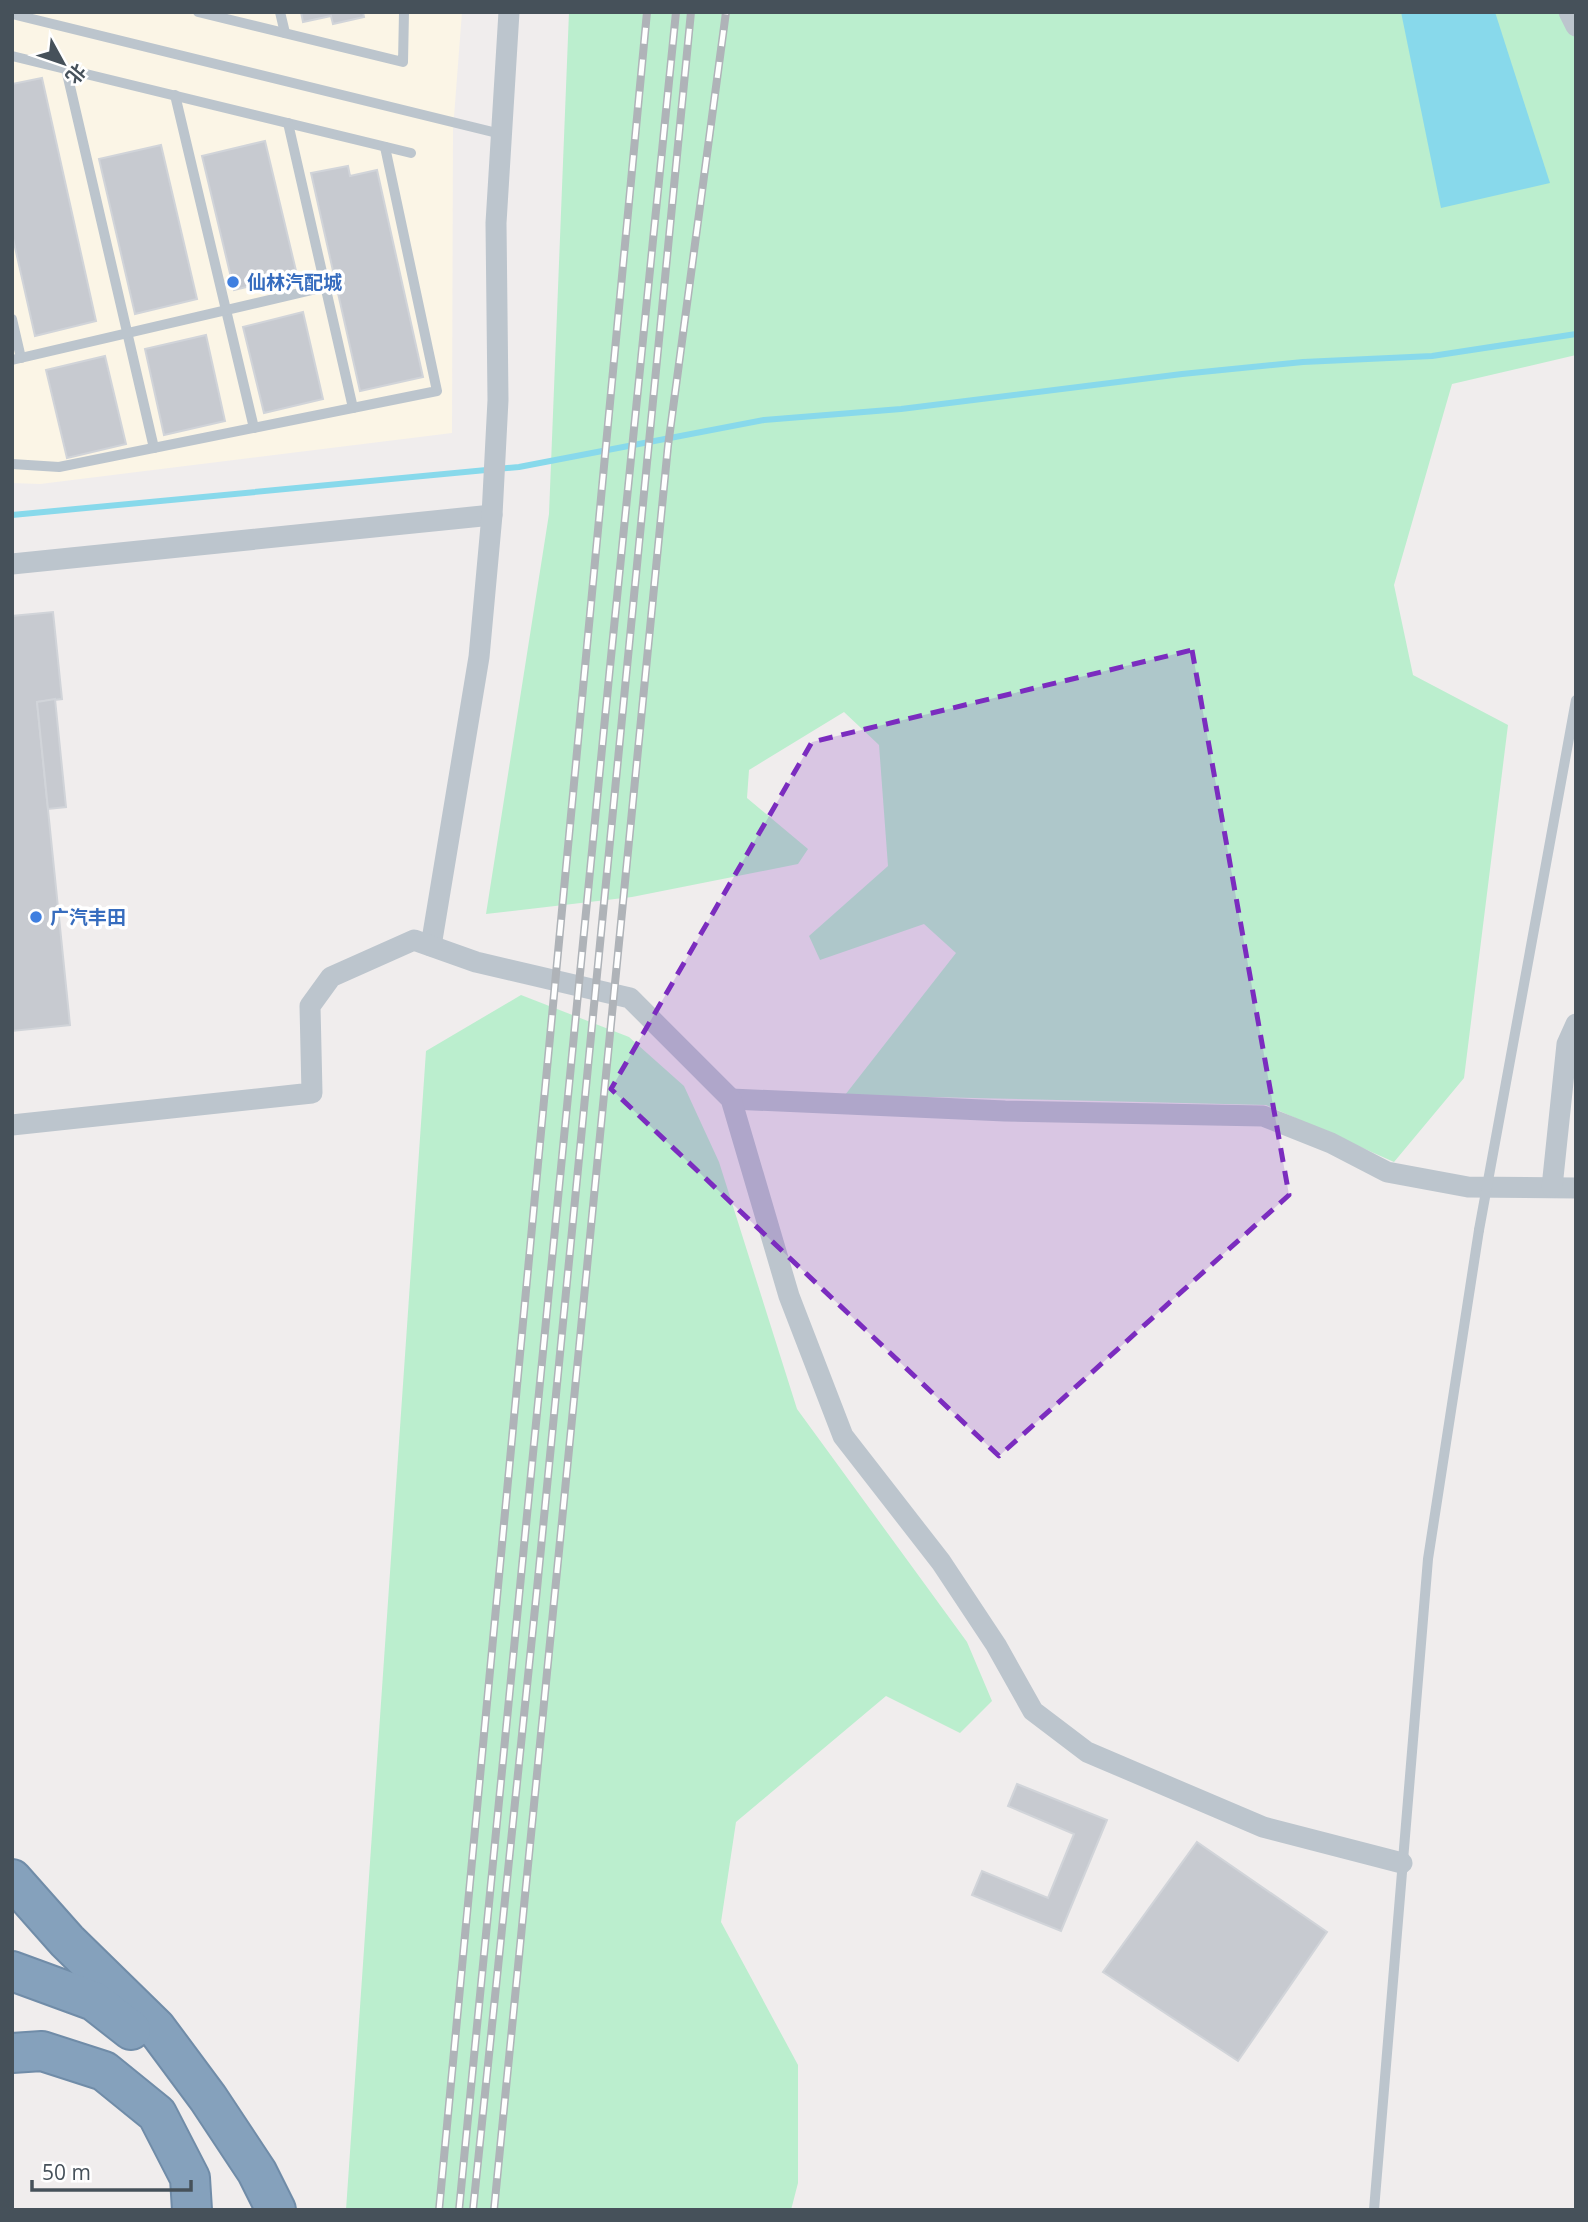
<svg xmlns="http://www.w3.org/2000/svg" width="1588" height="2222" font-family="'Open Sans','Noto Sans SC',sans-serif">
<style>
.commercial{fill:#fbf5e6}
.green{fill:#bbeece}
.water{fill:#88d9eb}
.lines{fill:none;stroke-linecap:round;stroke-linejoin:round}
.stream{stroke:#88d9eb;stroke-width:6}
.building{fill:#c7cad0;stroke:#d1d4d9;stroke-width:2}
.highway-casing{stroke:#708ca8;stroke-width:42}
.lane{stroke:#bcc5cd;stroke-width:10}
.street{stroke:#bcc5cd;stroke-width:21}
.highway{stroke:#85a1bc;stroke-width:38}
.rail-casing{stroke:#afb3b8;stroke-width:8}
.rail{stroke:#fff;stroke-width:5;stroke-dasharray:16;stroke-linecap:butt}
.lane-bridge{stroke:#bcc5cd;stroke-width:10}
.marked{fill:#7b2cbf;fill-opacity:0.2;stroke:#7b2cbf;stroke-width:5;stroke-dasharray:14 9;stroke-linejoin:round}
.shop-dot{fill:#3f7fe0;stroke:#fff;stroke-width:2.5}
.labels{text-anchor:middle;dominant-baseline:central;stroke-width:7;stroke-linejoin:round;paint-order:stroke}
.shop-label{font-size:19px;font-weight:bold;fill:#366cbe;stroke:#fff;text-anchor:start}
</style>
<rect width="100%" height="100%" fill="#f0eded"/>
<polygon class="commercial" points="12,12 462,12 453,130 452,433 40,484 12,483"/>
<g class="green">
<polygon points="569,12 1576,12 1576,355 1452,384 1394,585 1413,675 1508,725 1464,1078 1394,1162 1266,1105 845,1095 956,953 924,924 820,960 809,936 888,866 879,745 844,712 749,770 747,798 808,849 798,864 632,897 486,914 549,514"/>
<polygon points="521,995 629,1037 684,1086 719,1162 797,1409 967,1642 992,1701 960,1733 886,1696 736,1822 721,1922 798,2065 798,2183 791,2210 346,2210 426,1051"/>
</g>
<polygon class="water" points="1401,12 1495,12 1550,183 1441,208"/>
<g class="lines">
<polyline class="stream" points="12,515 519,467 764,420 901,409 1182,374 1303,362 1432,356 1576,334"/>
</g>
<g class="building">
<polygon points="301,12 363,12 364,17 333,24 331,16 303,22"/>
<polygon points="42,78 96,321 35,336 12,234 12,84"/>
<polygon points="265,141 297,275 234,290 202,156"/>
<polygon points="161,145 197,299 135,314 99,159"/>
<polygon points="348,166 350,176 377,170 423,377 360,391 311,173"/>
<polygon points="303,312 323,399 264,413 243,327"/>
<polygon points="206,335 225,421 164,435 145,349"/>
<polygon points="105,356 126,444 67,458 46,370"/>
<polygon points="53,612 62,699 37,702 70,1025 12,1031 12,616"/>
<polygon points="55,699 66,807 48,809 37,702"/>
<polygon points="1017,1784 1107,1820 1061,1931 972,1895 982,1871 1048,1898 1074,1834 1008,1806"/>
<polygon points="1197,1842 1327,1932 1238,2061 1103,1972"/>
</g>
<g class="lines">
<g class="highway-casing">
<g id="highway">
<polyline points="12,1879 67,1941 156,2028 208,2098 257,2172 276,2210"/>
<polyline points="12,1971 94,2001 131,2030"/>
<polyline points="12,2053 42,2051 104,2071 157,2114 190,2178 192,2210"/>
</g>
</g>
<g class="lane">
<polyline points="198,12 403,62 404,12"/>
<polyline points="280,12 285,33"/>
<polyline points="12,14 501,134"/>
<polyline points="12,56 411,153"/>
<polyline points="66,69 154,448"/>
<polyline points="175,95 254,428"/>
<polyline points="288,123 353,408"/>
<polyline points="12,319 21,358"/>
<polyline points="12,360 325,287"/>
<polyline points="12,464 59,467 437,391 385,147"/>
<polyline points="1374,2210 1428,1559 1479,1230"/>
</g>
<g class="street">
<polyline points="1569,12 1576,26"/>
<polyline points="12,564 492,515"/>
<polyline points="431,946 479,657 492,515 498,400 496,223 509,12"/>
<polyline points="731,1099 1005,1111 1263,1116 1331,1143 1387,1172 1468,1187 1576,1188"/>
<polyline points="12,1125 312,1093 310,1006 331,977 414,940 476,962 630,998 731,1099 789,1296 843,1436 941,1562 996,1645 1033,1711 1087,1752 1263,1827 1402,1863"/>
<polyline points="1552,1187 1567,1044 1576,1024"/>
</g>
<use href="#highway" class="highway"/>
<g class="rail-casing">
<g id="rail">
<polyline points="439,2210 647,12"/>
<polyline points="459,2210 610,667 676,12"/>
<polyline points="473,2210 537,1589 691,12"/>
<polyline points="494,2210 668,446 726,12"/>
</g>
</g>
<use href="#rail" class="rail"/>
<polyline class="lane-bridge" points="1479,1230 1576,700"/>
</g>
<path class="marked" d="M1192 650 1289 1195 999 1456 611 1089 812 742Z"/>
<g class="shop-dot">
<circle cx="233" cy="282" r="7"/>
<circle cx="36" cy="917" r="7"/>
</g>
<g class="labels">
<g class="shop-label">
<text x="247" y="282">仙林汽配城</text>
<text x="50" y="917">广汽丰田</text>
</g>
</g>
<rect width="1588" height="2222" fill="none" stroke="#46515a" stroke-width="28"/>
<g transform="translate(63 63) rotate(130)" stroke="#ffffff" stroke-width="5" paint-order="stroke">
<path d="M0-5L12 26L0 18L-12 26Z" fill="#46515a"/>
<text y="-10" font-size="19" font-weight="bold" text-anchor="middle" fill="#46515a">北</text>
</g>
<path d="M32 2180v10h159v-10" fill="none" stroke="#46515a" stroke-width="3.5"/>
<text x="42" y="2180" font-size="21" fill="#46515a" stroke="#ffffff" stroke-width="5" paint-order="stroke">50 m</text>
</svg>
